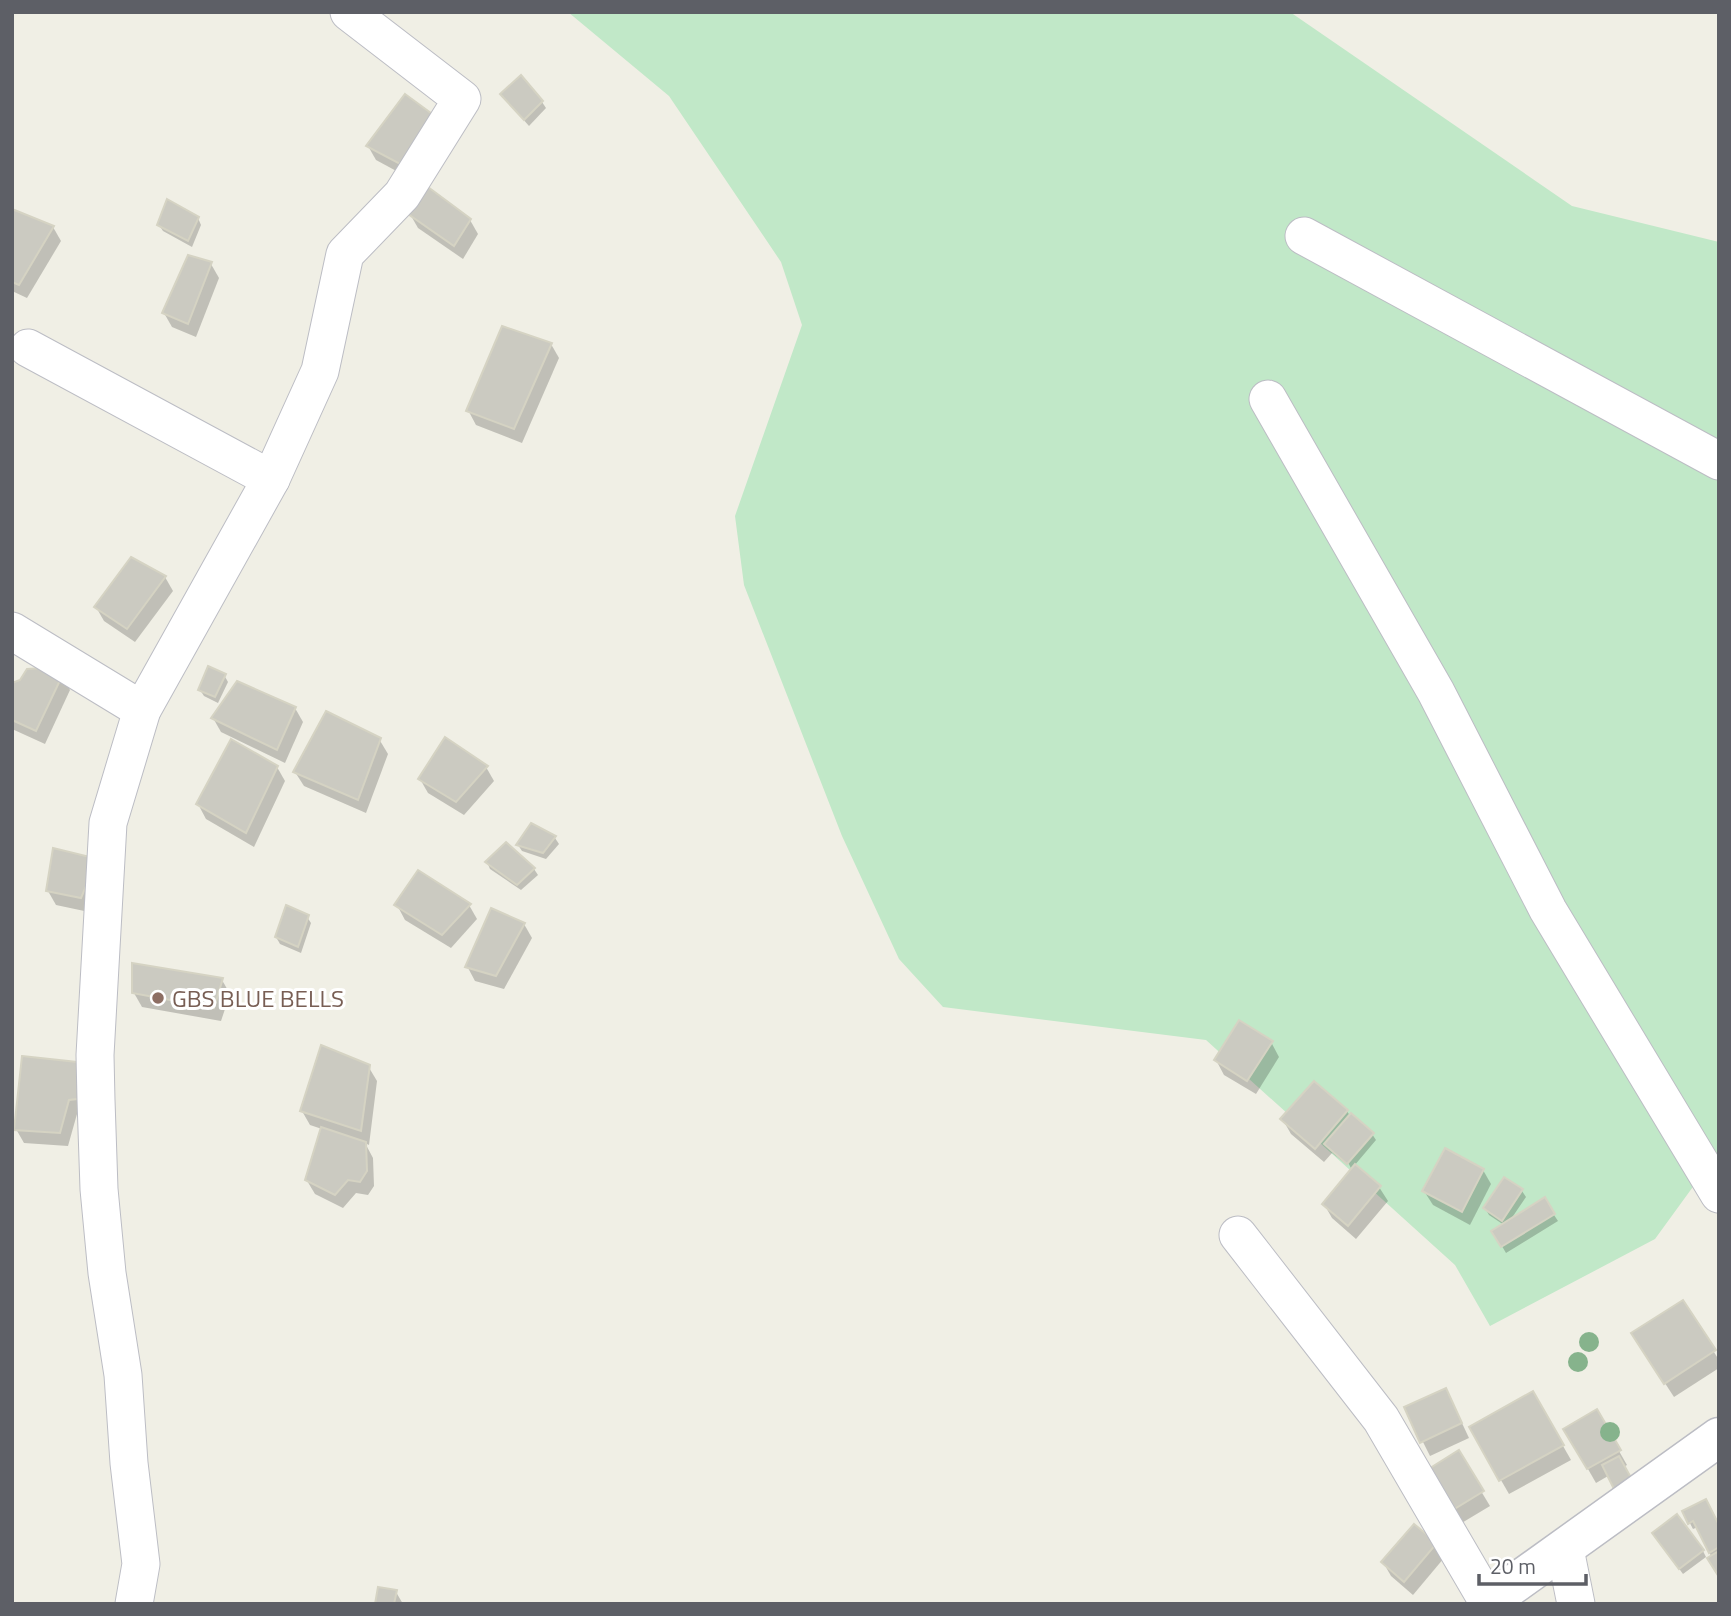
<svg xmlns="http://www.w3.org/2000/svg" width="1731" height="1616" font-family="'Titillium Web',sans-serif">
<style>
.green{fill:#c1e8c8}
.shadow{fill:#0003}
.building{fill:#cbcac1;stroke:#d5d3c3;stroke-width:2}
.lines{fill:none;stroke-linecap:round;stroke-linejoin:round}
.minor-casing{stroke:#bcbdc4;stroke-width:39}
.tertiary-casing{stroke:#bcbdc4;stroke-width:41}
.minor{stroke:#fff;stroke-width:37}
.tertiary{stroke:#fff;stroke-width:38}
.tree{fill:#86b38c}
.education-dot{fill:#8d6e63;stroke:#fff;stroke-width:2.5}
.labels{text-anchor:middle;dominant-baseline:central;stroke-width:6;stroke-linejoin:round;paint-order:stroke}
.education-label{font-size:24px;fill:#785e54;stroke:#fff;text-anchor:start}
</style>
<rect width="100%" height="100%" fill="#f0efe5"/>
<polygon class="green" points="568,12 1290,12 1572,206 1719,242 1719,1151 1655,1239 1490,1326 1455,1265 1206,1040 943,1007 899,959 842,836 744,585 735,516 802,325 781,262 669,96"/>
<g class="shadow">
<polygon points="502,95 542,102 546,108 529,126"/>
<polygon points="449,137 413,180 376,160 368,146"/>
<polygon points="12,211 53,227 61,241 27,298 12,291"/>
<polygon points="410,214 470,220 478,234 463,259 418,228"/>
<polygon points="198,218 201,225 192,247 163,231 159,225"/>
<polygon points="211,264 219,278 196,337 172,327 164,313"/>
<polygon points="551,344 559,358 522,443 476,425 468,410"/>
<polygon points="165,577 173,591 135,642 104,621 96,607"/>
<polygon points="224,675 228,682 218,703 204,696 200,690"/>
<polygon points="62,676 70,690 45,744 12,729 12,685"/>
<polygon points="295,708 303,722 285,763 221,732 213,718"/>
<polygon points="379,739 388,754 366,813 304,786 295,772"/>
<polygon points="277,767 285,781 254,847 206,819 198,804"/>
<polygon points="486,767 494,781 464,815 428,793 420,779"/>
<polygon points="532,825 555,838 559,844 546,859 522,851 518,845"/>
<polygon points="89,858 89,912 56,905 48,891"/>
<polygon points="487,862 534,869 538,875 521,890 490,869"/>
<polygon points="397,905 469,905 477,919 451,948 405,920"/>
<polygon points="307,917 311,923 301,953 280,944 276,937"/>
<polygon points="524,924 532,938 504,989 475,981 467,966"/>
<polygon points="222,980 230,994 221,1021 142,1007 134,993"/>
<polygon points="1271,1042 1279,1057 1256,1094 1224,1075 1216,1060"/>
<polygon points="368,1066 377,1081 369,1145 365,1143 373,1158 374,1186 368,1195 356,1193 343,1208 315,1194 306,1179 322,1129 310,1125 302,1111"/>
<polygon points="93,1079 94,1112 77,1114 68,1146 24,1143 16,1129"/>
<polygon points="1347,1111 1350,1116 1372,1134 1376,1140 1354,1166 1379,1187 1388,1201 1356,1239 1332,1218 1324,1204 1352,1170 1344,1155 1341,1157 1345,1163 1332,1153 1324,1162 1291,1134 1283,1120"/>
<polygon points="1483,1170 1491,1184 1470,1225 1433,1205 1424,1191"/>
<polygon points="1522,1191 1526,1197 1509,1222 1544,1200 1558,1221 1506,1253 1493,1231 1504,1225 1489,1215 1485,1208"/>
<polygon points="1682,1302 1719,1360 1719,1368 1674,1397 1642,1348"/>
<polygon points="1533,1393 1571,1460 1509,1494 1471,1428"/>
<polygon points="1453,1404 1469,1438 1430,1456 1406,1408"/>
<polygon points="1596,1411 1627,1465 1596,1483 1565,1429"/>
<polygon points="1458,1453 1490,1506 1460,1524 1429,1471"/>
<polygon points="1684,1512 1719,1528 1719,1574 1698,1527 1693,1529"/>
<polygon points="1658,1540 1703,1551 1706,1557 1683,1574"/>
<polygon points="1436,1544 1444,1558 1413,1595 1391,1576 1383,1562"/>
<polygon points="396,1592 403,1604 377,1604"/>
</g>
<g class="building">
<polygon points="521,75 543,101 524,120 500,94"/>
<polygon points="405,94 443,122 404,166 366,146"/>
<polygon points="428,187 471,219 454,246 408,214"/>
<polygon points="167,199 199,217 188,241 157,225"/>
<polygon points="12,209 54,226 19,285 12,282"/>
<polygon points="188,255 212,262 188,324 162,313"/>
<polygon points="502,326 552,343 514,429 466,411"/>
<polygon points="131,557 166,576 127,629 94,607"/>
<polygon points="208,666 226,674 215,697 198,690"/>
<polygon points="43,668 63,674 36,731 12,720 12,683 20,680 27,669"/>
<polygon points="237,681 296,707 277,750 211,718"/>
<polygon points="326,711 381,738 358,800 293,772"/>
<polygon points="445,737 488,766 456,802 418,779"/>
<polygon points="231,739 278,766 246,833 196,804"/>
<polygon points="531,823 556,836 543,853 516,845"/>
<polygon points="506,842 535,868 517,885 485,862"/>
<polygon points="53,848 90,857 90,877 81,898 46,891"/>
<polygon points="418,870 471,904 442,935 394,905"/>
<polygon points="286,905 309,915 298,947 275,937"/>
<polygon points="491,908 525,923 496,976 465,967"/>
<polygon points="132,963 223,978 214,1008 132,993"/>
<polygon points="1239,1020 1273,1041 1247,1081 1214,1060"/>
<polygon points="321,1045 370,1065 361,1131 300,1111"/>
<polygon points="22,1056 86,1063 86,1098 69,1100 60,1133 14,1130"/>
<polygon points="1314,1081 1348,1110 1315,1149 1280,1119"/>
<polygon points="1351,1113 1374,1133 1347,1164 1324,1144"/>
<polygon points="321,1127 366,1142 367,1171 360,1182 348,1180 335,1195 305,1180"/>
<polygon points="1445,1148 1484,1169 1462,1212 1422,1191"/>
<polygon points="1355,1164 1381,1186 1348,1226 1322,1204"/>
<polygon points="1504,1177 1523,1189 1502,1221 1483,1208"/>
<polygon points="1545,1197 1555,1214 1501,1247 1491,1231"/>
<polygon points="1683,1300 1716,1350 1664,1384 1631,1333"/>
<polygon points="1446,1388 1462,1423 1420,1443 1404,1407"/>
<polygon points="1533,1391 1564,1445 1499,1481 1469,1427"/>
<polygon points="1597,1409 1621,1450 1587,1469 1563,1429"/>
<polygon points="1459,1450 1484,1491 1451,1511 1427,1470"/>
<polygon points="1619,1456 1634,1483 1616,1493 1602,1465"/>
<polygon points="1706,1499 1719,1525 1719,1547 1709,1553 1693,1521 1688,1524 1682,1511"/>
<polygon points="1677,1514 1704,1550 1679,1569 1652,1533"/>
<polygon points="1414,1524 1437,1543 1404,1582 1381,1562"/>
<polygon points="1719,1551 1719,1577 1707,1558"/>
<polygon points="378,1587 397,1590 394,1604 375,1604"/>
</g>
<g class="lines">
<g class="minor-casing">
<g id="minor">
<polyline points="1304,236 1719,461"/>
<polyline points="28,348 271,479"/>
<polyline points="1268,399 1436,692 1548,910 1719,1194"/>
<polyline points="12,631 142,710"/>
<polyline points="1238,1235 1381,1419 1488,1602"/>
<polyline points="1565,1549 1576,1604"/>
<polyline points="134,1604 141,1564 129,1463 123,1375 107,1273 99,1189 96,1100 95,1055 108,823 142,710 271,479 320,371 345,254 402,195 462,99 349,12"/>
</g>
</g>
<g class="tertiary-casing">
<polyline id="tertiary" points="1486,1604 1719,1437"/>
</g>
<use href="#minor" class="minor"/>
<use href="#tertiary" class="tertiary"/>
</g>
<g class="tree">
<circle cx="1589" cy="1342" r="10"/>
<circle cx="1578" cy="1362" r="10"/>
<circle cx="1610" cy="1432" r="10"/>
</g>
<circle class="education-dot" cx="158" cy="998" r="7"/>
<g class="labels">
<g class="education-label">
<text x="172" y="998">GBS BLUE BELLS</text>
</g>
</g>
<rect width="1731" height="1616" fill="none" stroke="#5d5f66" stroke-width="28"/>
<path d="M1479 1574v10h107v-10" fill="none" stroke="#5d5f66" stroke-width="3.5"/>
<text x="1490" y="1574" font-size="21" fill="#5d5f66" stroke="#ffffff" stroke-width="5" paint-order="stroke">20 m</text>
</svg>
